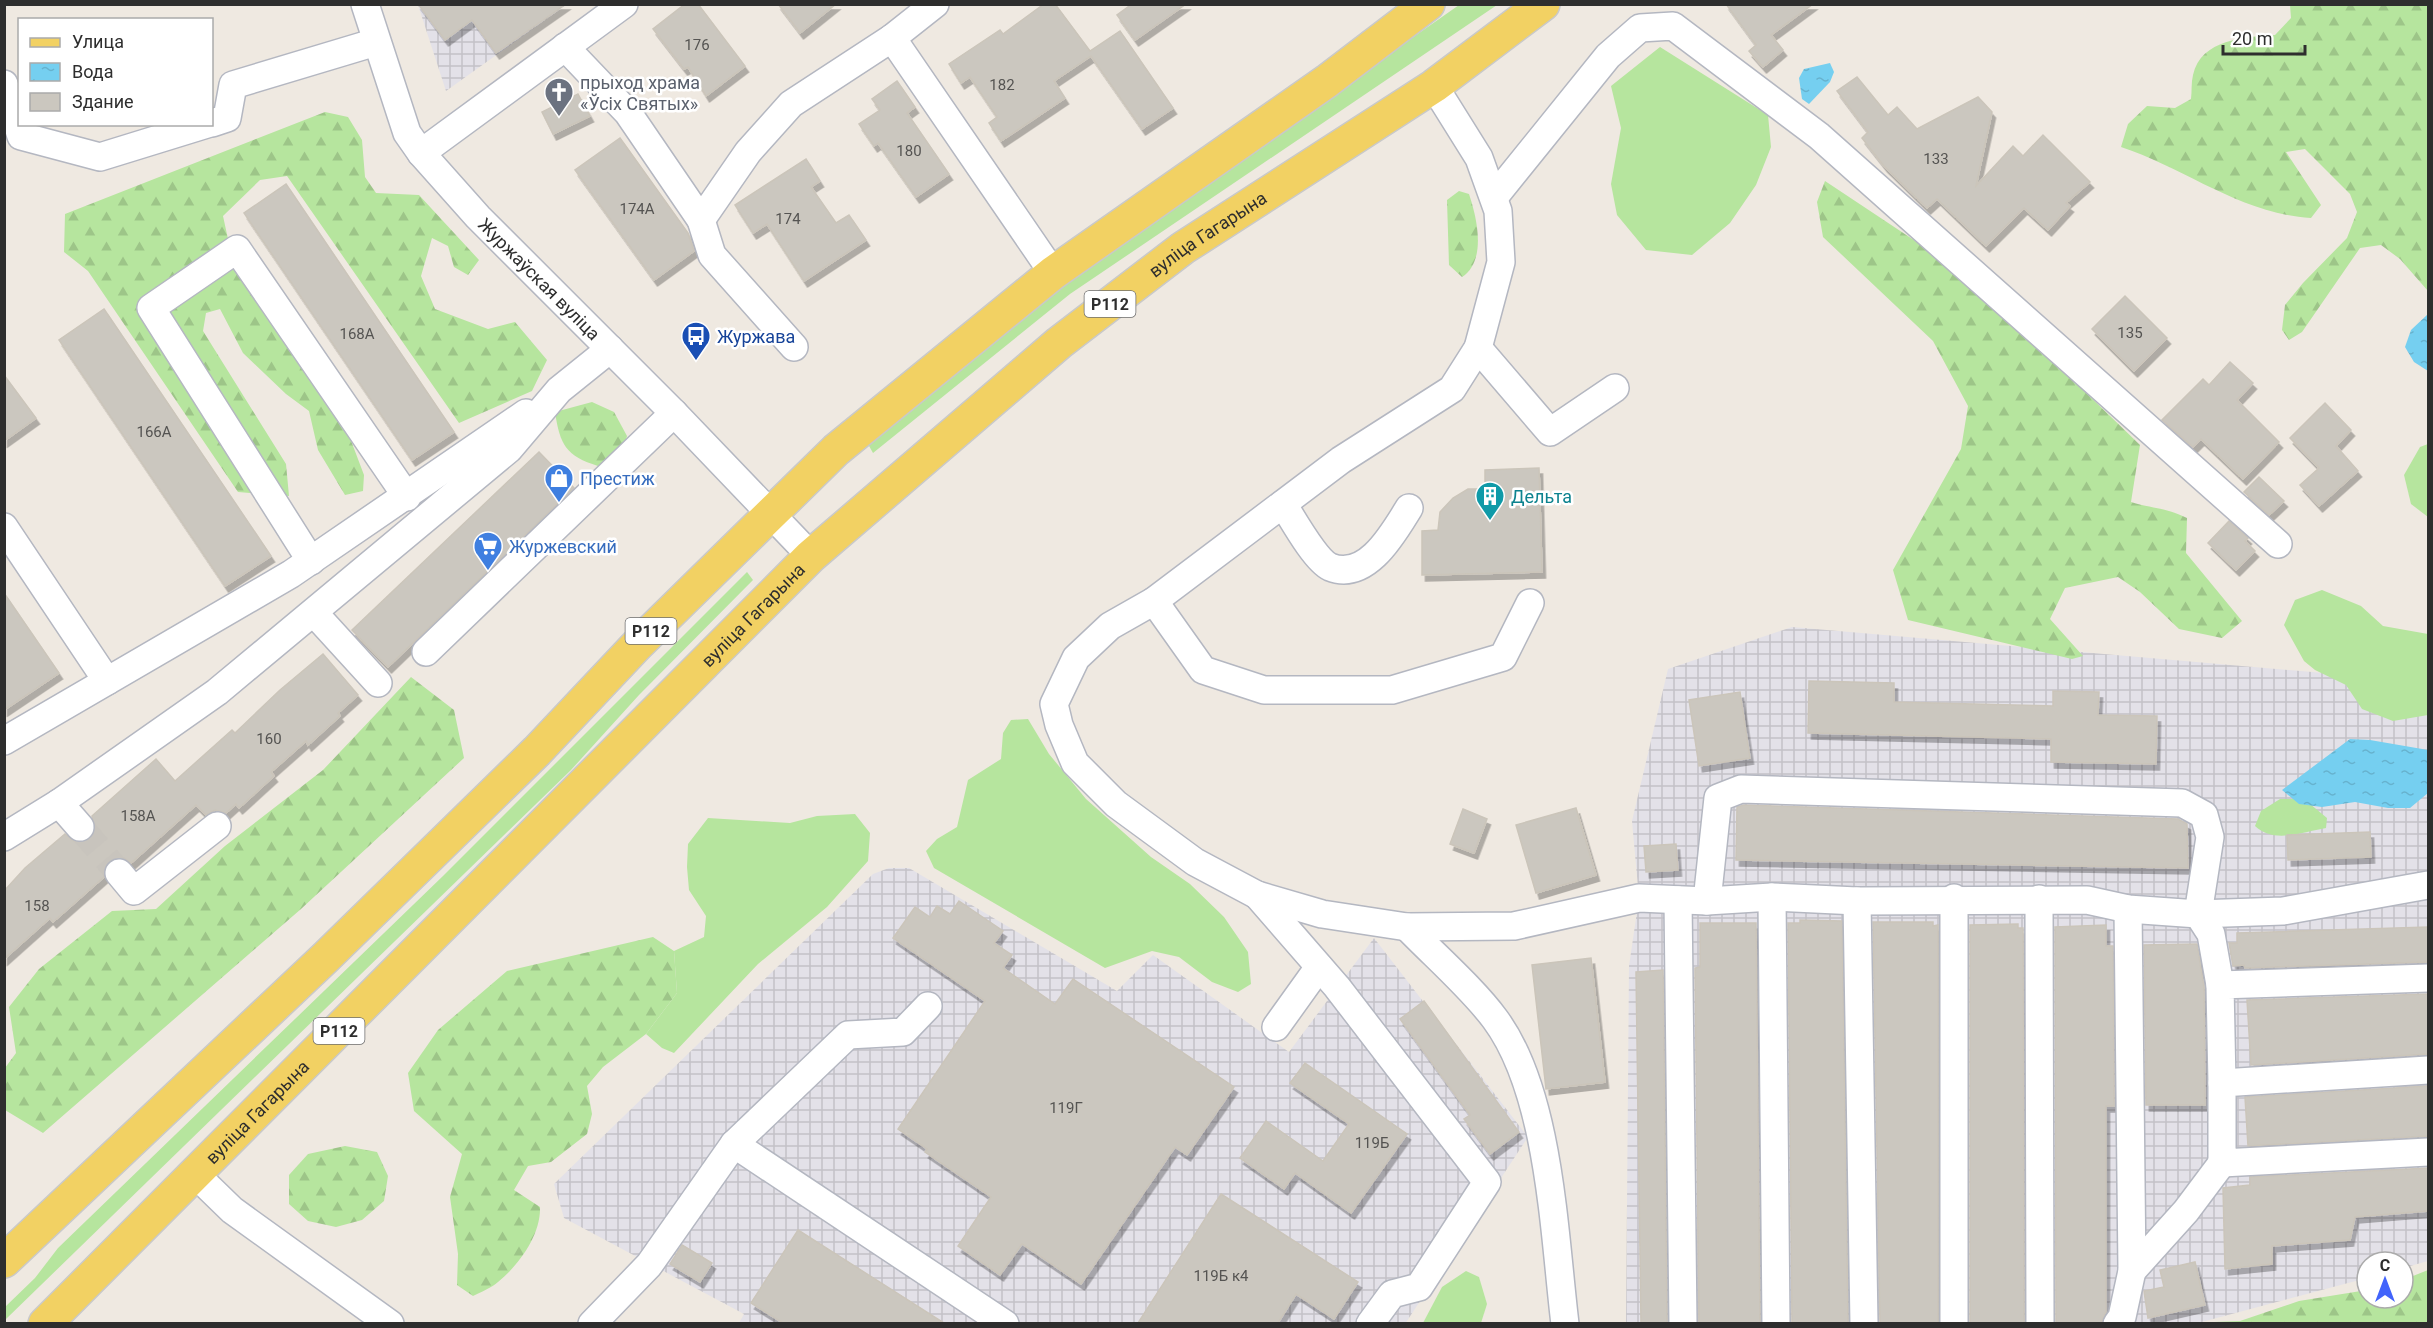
<svg xmlns="http://www.w3.org/2000/svg" width="2433" height="1328" font-family="Roboto,sans-serif">
<style>
.industrial{fill:url(#industrial-grid)}
.grass{fill:#b6e59e}
.forest{fill:url(#forest-firs)}
.water{fill:url(#water-ripples)}
.building{fill:#cbc7bf;stroke:#cbc5ba;stroke-width:1.5;filter:url(#shadow)}
.lines{fill:none;stroke-linecap:round;stroke-linejoin:round}
.minor-tunnel{stroke:#c8c4bd;stroke-width:27;stroke-dasharray:27 14;stroke-linecap:butt}
.minor-casing{stroke:#b4b7c1;stroke-width:30}
.major-casing{stroke:#c9c9c9;stroke-width:36}
.minor{stroke:#fff;stroke-width:27}
.major{stroke:#f2d163;stroke-width:33}
.labels{text-anchor:middle;dominant-baseline:central;stroke-width:5;stroke-linejoin:round;paint-order:stroke}
.number-label{font-size:15px;fill:#555452}
.shield{fill:#fff;stroke:#6d6d6d;stroke-width:1.5}
.shield-label{font-size:16px;font-weight:bold;fill:#2e2e2e}
.worship-label{font-size:18px;fill:#5b616d;stroke:#fff;text-anchor:start}
.street-label{font-size:18px;fill:#2e2e2e;stroke:#fff}
.transit-label{font-size:18px;fill:#164399;stroke:#fff;text-anchor:start}
.shop-label{font-size:18px;fill:#366cbe;stroke:#fff;text-anchor:start}
.culture-label{font-size:18px;fill:#0d838f;stroke:#fff;text-anchor:start}
</style>
<defs>
<pattern id="industrial-grid" width="8" height="8" patternUnits="userSpaceOnUse" patternTransform="scale(1.5)"><rect width="8" height="8" fill="#e3e1e8"/><path d="M0 4h8M4 0v8" fill="none" stroke="#c3c1c7"/></pattern>
<pattern id="forest-firs" width="22" height="20" patternUnits="userSpaceOnUse" patternTransform="scale(1.5)"><rect width="22" height="20" fill="#b6e59e"/><path d="M5 1l3.5 6h-7zM16 11l3.5 6h-7z" fill="#9dc588"/></pattern>
<pattern id="water-ripples" width="26" height="14" patternUnits="userSpaceOnUse" patternTransform="scale(1.5)"><rect width="26" height="14" fill="#75cff0"/><path d="M2 4q2-2 4 0t4 0M15 11q2-2 4 0t4 0" fill="none" stroke="#66b2ce"/></pattern>
<filter id="shadow"><feDropShadow dx="3.5" dy="6" stdDeviation="0" flood-color="#0004"/></filter>
</defs>
<rect width="100%" height="100%" fill="#efe9e1"/>
<g class="industrial">
<polygon points="418,5 566,5 446,91"/>
<polygon points="1792,627 2428,682 2428,1261 2403,1268 2403,1262 2367,1262 2367,1278 2198,1323 1626,1324 1629,966 1639,898 1632,821 1668,669"/>
<polygon points="889,868 909,868 1117,991 1153,955 1289,1052 1374,938 1528,1137 1405,1324 739,1323 744,1314 564,1218 554,1184 873,874"/>
</g>
<g class="grass">
<polygon points="1459,5 1497,5 1070,294 873,453 868,444 1063,283"/>
<polygon points="1660,47 1768,115 1771,147 1756,185 1730,223 1692,255 1646,250 1617,215 1611,184 1621,128 1611,86"/>
<polygon points="2428,444 2428,517 2411,504 2404,475 2420,447"/>
<polygon points="747,572 753,580 639,695 571,770 5,1320 5,1307 35,1278 58,1248 443,876"/>
<polygon points="2322,590 2361,606 2383,626 2428,634 2428,715 2393,721 2362,709 2346,685 2315,670 2304,661 2284,625 2295,600"/>
<polygon points="1028,719 1049,754 1086,799 1151,857 1190,884 1224,917 1248,952 1251,984 1238,992 1212,982 1179,957 1152,951 1105,968 934,868 926,851 937,839 957,827 968,780 1001,759 1003,733 1011,720"/>
<path d="M2280 799H2304L2327 818 2326 828C2302 832 2274 844 2255 826L2261 811Z"/>
<polygon points="855,814 870,833 868,861 827,907 758,964 674,1053 662,1048 646,1034 677,993 674,951 704,937 706,916 689,890 687,867 688,844 708,818 790,823 817,816"/>
<polygon points="1466,1271 1479,1277 1487,1304 1481,1323 1423,1323 1442,1287"/>
</g>
<g class="forest">
<path d="M2290 5H2428V291L2400 259 2381 245 2360 248 2302 332 2289 340 2282 330 2285 305 2303 283 2347 238 2357 212 2350 194 2305 149 2286 152 2321 205 2311 218C2241 214 2185 168 2121 147L2128 124 2147 106 2175 108 2191 99C2192 91 2191 83 2193 75 2201 39 2245 37 2275 35L2291 18Z"/>
<polygon points="325,112 348,117 362,140 365,177 376,193 419,195 479,260 468,275 454,267 448,246 432,238 421,276 435,309 488,329 515,322 547,360 532,391 459,423 287,176 260,180 223,216 235,271 347,430 364,475 363,491 345,495 318,450 309,411 286,394 243,353 220,309 206,313 203,331 286,464 289,496 238,492 88,271 64,252 65,214"/>
<path d="M1825 181 1959 270 2140 445 2131 502C2153 509 2165 507 2187 518L2186 553 2242 621 2222 638 2179 629 2140 592 2118 577 2065 588 2050 619 2083 656 2072 659 1908 620 1893 570 1961 449 1968 406 1933 341 1823 237 1817 202Z"/>
<path d="M1459 191 1469 194C1477 218 1487 261 1462 277L1449 265 1447 200Z"/>
<path d="M592 402 614 412 627 436 622 454 598 466C566 456 560 445 555 412Z"/>
<polygon points="411,677 454,710 464,758 301,909 43,1133 5,1110 5,1068 16,1053 9,1007 39,969 112,911 156,909 225,846 323,770"/>
<path d="M653 937 674 951 677 993 646 1034 603 1067 587 1086 592 1114 587 1134 551 1162 528 1166 514 1190 540 1207C541 1235 519 1265 498 1282 491 1288 481 1292 473 1296L457 1285 458 1254 450 1197 462 1154 414 1111 408 1073 438 1030 507 971Z"/>
<polygon points="345,1146 377,1152 388,1176 384,1201 362,1220 336,1227 308,1221 289,1204 289,1175 308,1154"/>
<polygon points="2428,1270 2428,1323 2188,1323 2240,1321 2299,1301 2367,1290 2367,1298 2403,1298 2403,1280"/>
</g>
<g class="water">
<polygon points="1830,63 1834,72 1830,82 1809,104 1802,99 1799,78 1804,69"/>
<polygon points="2428,314 2428,371 2414,362 2405,347 2411,330"/>
<polygon points="2350,739 2370,740 2428,750 2428,793 2410,808 2388,808 2355,802 2322,807 2299,804 2282,790"/>
</g>
<g class="building">
<polygon points="418,4 566,4 496,53 472,20 445,40"/>
<polygon points="685,4 698,4 745,66 706,96 688,67 684,69 653,29"/>
<polygon points="778,4 836,4 800,33"/>
<polygon points="1044,4 1055,4 1090,51 1120,31 1173,108 1142,129 1091,56 1054,81 1065,98 1001,141 989,123 997,117 970,77 961,83 949,64 1000,30 1003,34"/>
<polygon points="1132,4 1186,4 1135,40 1117,15"/>
<polygon points="1726,4 1813,4 1771,35 1783,50 1763,67 1749,51 1756,45"/>
<polygon points="1857,77 1888,115 1897,107 1917,129 1978,97 1992,112 1976,186 2013,146 2023,156 2043,135 2090,182 2066,203 2070,206 2048,230 2024,208 1986,246 1937,199 1927,208 1884,166 1862,138 1868,132 1837,91"/>
<polygon points="897,81 915,107 907,113 949,174 916,197 878,143 874,146 859,124 880,110 872,99"/>
<polygon points="578,94 590,116 553,134 542,112"/>
<polygon points="620,138 688,233 694,251 654,280 575,170"/>
<polygon points="806,159 820,181 811,187 836,223 849,215 866,240 804,281 767,224 753,233 735,205"/>
<polygon points="286,184 454,432 412,460 244,213"/>
<polygon points="2125,296 2167,338 2134,371 2092,329"/>
<polygon points="104,309 271,556 225,586 59,340"/>
<polygon points="2230,362 2253,383 2237,400 2279,442 2243,479 2201,439 2193,447 2162,420 2203,379 2209,385"/>
<polygon points="4,375 36,418 4,441"/>
<polygon points="2325,403 2351,430 2336,446 2358,471 2319,506 2300,485 2319,468 2290,438"/>
<polygon points="539,452 574,488 388,667 352,630"/>
<polygon points="1539,468 1542,572 1422,575 1422,531 1438,530 1440,512 1453,498 1468,489 1485,489 1485,470"/>
<polygon points="2259,477 2284,501 2269,515 2244,492"/>
<polygon points="2229,521 2248,538 2245,541 2255,551 2236,570 2208,543"/>
<polygon points="4,593 59,673 4,710"/>
<polygon points="323,654 358,695 338,713 340,716 308,745 306,741 271,772 274,776 239,808 236,804 226,813 215,810 206,815 196,805 131,863 124,858 109,861 104,868 104,877 53,922 50,918 4,959 4,891 25,868 65,834 75,842 90,839 95,832 92,816 156,759 175,781 232,730 235,733 280,690"/>
<polygon points="1809,681 1894,683 1894,702 2053,706 2053,691 2099,692 2098,715 2157,716 2156,764 2051,762 2051,739 1808,733"/>
<polygon points="1740,692 1750,758 1699,766 1689,700"/>
<polygon points="1744,805 2178,819 2187,824 2188,868 1736,860 1737,807"/>
<polygon points="1576,808 1596,875 1536,893 1516,825"/>
<polygon points="1463,809 1487,819 1474,853 1450,844"/>
<polygon points="2370,832 2371,857 2288,860 2287,835"/>
<polygon points="1676,844 1678,870 1646,872 1644,846"/>
<polygon points="959,901 1003,931 994,943 1012,955 1003,968 1055,1004 1073,979 1234,1087 1187,1155 1175,1147 1081,1284 1022,1244 1000,1275 958,1246 991,1197 925,1152 927,1149 898,1129 985,1001 893,938 915,907 930,917 937,906 950,914"/>
<polygon points="1800,920 1842,921 1848,1323 1792,1323 1788,923 1800,923"/>
<polygon points="1873,922 1933,922 1933,926 1938,925 1938,1323 1880,1323"/>
<polygon points="1700,923 1756,923 1760,1323 1699,1323 1695,968 1700,967"/>
<polygon points="2018,924 2018,928 2023,928 2024,1323 1970,1323 1970,925"/>
<polygon points="2106,925 2106,946 2113,946 2114,1106 2106,1106 2106,1312 2101,1323 2056,1323 2055,927"/>
<polygon points="2428,927 2428,962 2245,968 2244,965 2233,966 2229,943 2237,943 2237,933"/>
<polygon points="2197,944 2204,987 2205,1105 2146,1105 2144,945"/>
<polygon points="1591,958 1605,1082 1546,1089 1532,965"/>
<polygon points="1663,970 1667,1323 1641,1323 1636,972"/>
<polygon points="2428,994 2428,1054 2251,1065 2247,1000"/>
<polygon points="1424,1001 1519,1132 1490,1154 1464,1119 1470,1115 1400,1019"/>
<polygon points="1305,1063 1407,1134 1351,1213 1295,1173 1284,1189 1240,1158 1266,1121 1323,1161 1349,1124 1290,1083"/>
<polygon points="2428,1086 2428,1136 2248,1146 2245,1097"/>
<polygon points="2428,1168 2428,1211 2355,1217 2350,1240 2272,1246 2272,1264 2225,1269 2223,1188 2250,1185 2250,1177"/>
<polygon points="1221,1194 1358,1282 1334,1319 1296,1294 1278,1323 1138,1323"/>
<polygon points="798,1230 944,1323 783,1323 751,1303"/>
<polygon points="682,1245 712,1263 700,1282 670,1264"/>
<polygon points="2195,1262 2205,1305 2148,1318 2144,1291 2164,1287 2160,1270"/>
</g>
<g class="lines">
<polyline class="minor-tunnel" points="80,827 119,873"/>
<g class="minor-casing">
<g id="minor">
<path id="s1" d="M365 4 407 133 421 153 478 217 674 413 811 556"/>
<polyline points="892,38 1053,273"/>
<polyline points="565,47 628,113 701,220 712,255 794,347"/>
<polyline points="4,84 21,136 100,157 207,124"/>
<polyline points="1434,86 1479,158 1498,211 1501,262 1478,348 1452,389 1341,460 1154,601 1110,626 1076,658 1054,704 1059,725 1075,763 1116,804 1195,862 1257,895 1322,914 1407,927 1514,926 1639,898 1707,901 1772,897 1857,901 2087,900 2128,909 2198,914 2283,911 2428,885"/>
<polyline points="212,123 227,118 233,85 376,42"/>
<polyline points="421,153 624,4"/>
<polyline points="1495,196 1608,56 1640,28 1673,26 1819,136 2278,544"/>
<polyline points="701,220 748,152 791,104 892,38 935,4"/>
<polyline points="1478,348 1550,432 1615,388"/>
<path d="M1283 504C1292 518 1315 560 1330 567 1367 582 1394 532 1409 508"/>
<polyline points="4,527 107,681"/>
<polyline points="311,561 151,308 237,249 407,497"/>
<polyline points="1154,601 1203,670 1264,690 1392,690 1503,657 1530,603"/>
<polyline points="315,614 378,683"/>
<polyline points="426,652 674,413"/>
<polyline points="4,741 291,574 526,413"/>
<polyline points="59,803 80,827"/>
<polyline points="4,837 59,803 217,692 509,449 559,390 610,349"/>
<polyline points="119,873 134,891 217,826"/>
<polyline points="1257,895 1337,987 1487,1182 1419,1287 1392,1294 1370,1324"/>
<polyline points="1772,897 1776,1324"/>
<polyline points="1954,898 1954,1324"/>
<polyline points="2039,899 2040,1324"/>
<polyline points="1678,900 1683,1324"/>
<polyline points="1707,901 1718,798 1741,789 2182,803 2204,815 2210,837 2198,914 2211,934 2220,985"/>
<polyline points="1857,901 1864,1324"/>
<path d="M1407 927C1434 955 1473 989 1495 1019 1550 1093 1554 1234 1565 1324"/>
<polyline points="1276,1027 1319,967"/>
<polyline points="2428,1070 2222,1083 2222,1163 2428,1152"/>
<polyline points="2222,1083 2220,985 2428,978"/>
<polyline points="734,1144 1005,1324"/>
<polyline points="196,1175 232,1210 390,1324"/>
<polyline points="2132,1271 2186,1211 2222,1163"/>
<polyline points="592,1324 649,1265 734,1144 848,1035 903,1032 928,1006"/>
<polyline points="2117,1324 2122,1317 2132,1271 2128,909"/>
</g>
</g>
<g class="major-casing">
<g id="major">
<polyline points="4,1261 326,957 537,751 636,646 836,450 1053,273 1327,81 1428,4"/>
<path id="s2" d="M45 1324 811 556 1059 343 1183 248 1434 86 1543 4"/>
</g>
</g>
<use href="#minor" class="minor"/>
<use href="#major" class="major"/>
</g>
<defs>
<g id="church-pin" transform="scale(1.5)"><path d="M0 17L-7.5 6A9.5 9.5 0 1 1 7.5 6Z" fill="#6b7280" stroke="#fff"/><path d="M-1.2-6h2.4v3.5h3.3v2.4h-3.3V6h-2.4V-.1h-3.3v-2.4h3.3Z" fill="#fff"/></g>
<g id="bus-pin" transform="scale(1.5)"><path d="M0 17L-7.5 6A9.5 9.5 0 1 1 7.5 6Z" fill="#1a4fb4" stroke="#fff"/><path d="M-5-6H5V4H4V6H2V4H-2V6H-4V4H-5ZM-3.5-4V0h7V-4ZM-3.5 1.2v1.5H-2V1.2ZM2 1.2v1.5H3.5V1.2Z" fill="#fff"/></g>
<g id="shop-pin" transform="scale(1.5)"><path d="M0 17L-7.5 6A9.5 9.5 0 1 1 7.5 6Z" fill="#3f7fe0" stroke="#fff"/><path d="M-5-2.5h2.3a2.7 3.5 0 0 1 5.4 0H5L5.5 6h-11ZM-1.5-2.5h3a1.5 2.3 0 0 0-3 0Z" fill="#fff"/></g>
<g id="building-pin" transform="scale(1.5)"><path d="M0 17L-7.5 6A9.5 9.5 0 1 1 7.5 6Z" fill="#0f9aa8" stroke="#fff"/><path d="M-4-6H4V6H1V3H-1V6H-4ZM-2.5-4.3h1.7v1.8h-1.7ZM.8-4.3h1.7v1.8H.8ZM-2.5-1h1.7V.8h-1.7ZM.8-1h1.7V.8H.8Z" fill="#fff"/></g>
<g id="supermarket-pin" transform="scale(1.5)"><path d="M0 17L-7.5 6A9.5 9.5 0 1 1 7.5 6Z" fill="#3f7fe0" stroke="#fff"/><path d="M-6-5.5h2.5l.6 2H6L4.5 2H-2.5L-4.4-4H-6ZM-1.5 3.2a1.3 1.3 0 1 0 .1 0ZM3 3.2a1.3 1.3 0 1 0 .1 0Z" fill="#fff"/></g>
</defs>
<g fill-rule="evenodd">
<use href="#church-pin" x="559" y="92"/>
<use href="#bus-pin" x="696" y="336"/>
<use href="#shop-pin" x="559" y="478"/>
<use href="#building-pin" x="1490" y="496"/>
<use href="#supermarket-pin" x="488" y="546"/>
</g>
<g class="labels">
<g class="number-label">
<text x="697" y="45">176</text>
<text x="1002" y="85">182</text>
<text x="909" y="151">180</text>
<text x="1936" y="159">133</text>
<text x="637" y="209">174А</text>
<text x="788" y="219">174</text>
<text x="2130" y="333">135</text>
<text x="357" y="334">168А</text>
<text x="154" y="432">166А</text>
<text x="269" y="739">160</text>
<text x="138" y="816">158А</text>
<text x="37" y="906">158</text>
<text x="1066" y="1108">119Г</text>
<text x="1372" y="1143">119Б</text>
<text x="1221" y="1276">119Б к4</text>
</g>
<g class="shield">
<rect x="1084.5" y="291" width="51" height="26" rx="4.5"/>
<rect x="625.5" y="618" width="51" height="26" rx="4.5"/>
<rect x="313.5" y="1018" width="51" height="26" rx="4.5"/>
</g>
<g class="shield-label">
<text x="1110" y="304">Р112</text>
<text x="651" y="631">Р112</text>
<text x="339" y="1031">Р112</text>
</g>
<g class="worship-label">
<text x="580" y="82">прыход храма<tspan x="580" dy="21">«Ўсіх Святых»</tspan></text>
</g>
<g class="street-label">
<text stroke="none"><textPath href="#s2" startOffset="1596">вуліца Гагарына</textPath></text>
<text stroke="none"><textPath href="#s1" startOffset="333">Журжаўская вуліца</textPath></text>
<text stroke="none"><textPath href="#s2" startOffset="1002">вуліца Гагарына</textPath></text>
<text stroke="none"><textPath href="#s2" startOffset="300">вуліца Гагарына</textPath></text>
</g>
<g class="transit-label">
<text x="717" y="336">Журжава</text>
</g>
<g class="shop-label">
<text x="580" y="478">Престиж</text>
<text x="509" y="546">Журжевский</text>
</g>
<g class="culture-label">
<text x="1511" y="496">Дельта</text>
</g>
</g>
<rect width="2433" height="1328" fill="none" stroke="#2e2e2e" stroke-width="12"/>
<rect x="18" y="18" width="195" height="108" fill="#ffffff" stroke="#ababab" stroke-width="1.5"/>
<rect x="30" y="38" width="30" height="9" fill="#f2d163" stroke="#ababab" stroke-width="1.5"/>
<text x="72" y="48" font-size="18" fill="#2e2e2e">Улица</text>
<rect x="30" y="63" width="30" height="18" fill="url(#water-ripples)" stroke="#ababab" stroke-width="1.5"/>
<text x="72" y="78" font-size="18" fill="#2e2e2e">Вода</text>
<rect x="30" y="93" width="30" height="18" fill="#cbc7bf" stroke="#ababab" stroke-width="1.5"/>
<text x="72" y="108" font-size="18" fill="#2e2e2e">Здание</text>
<g transform="translate(2385 1280)"><circle r="28" fill="#ffffff" stroke="#ababab" stroke-width="1.5"/>
<path d="M0-4.5L10 22L0 15L-10 22Z" fill="#4264fb"/>
<text y="-9" font-size="16" font-weight="bold" text-anchor="middle" fill="#2e2e2e">С</text>
</g>
<path d="M2223 45v9h82v-9" fill="none" stroke="#2e2e2e" stroke-width="3"/>
<text x="2232" y="45" font-size="18" fill="#2e2e2e" stroke="#ffffff" stroke-width="4.5" paint-order="stroke">20 m</text>
</svg>
